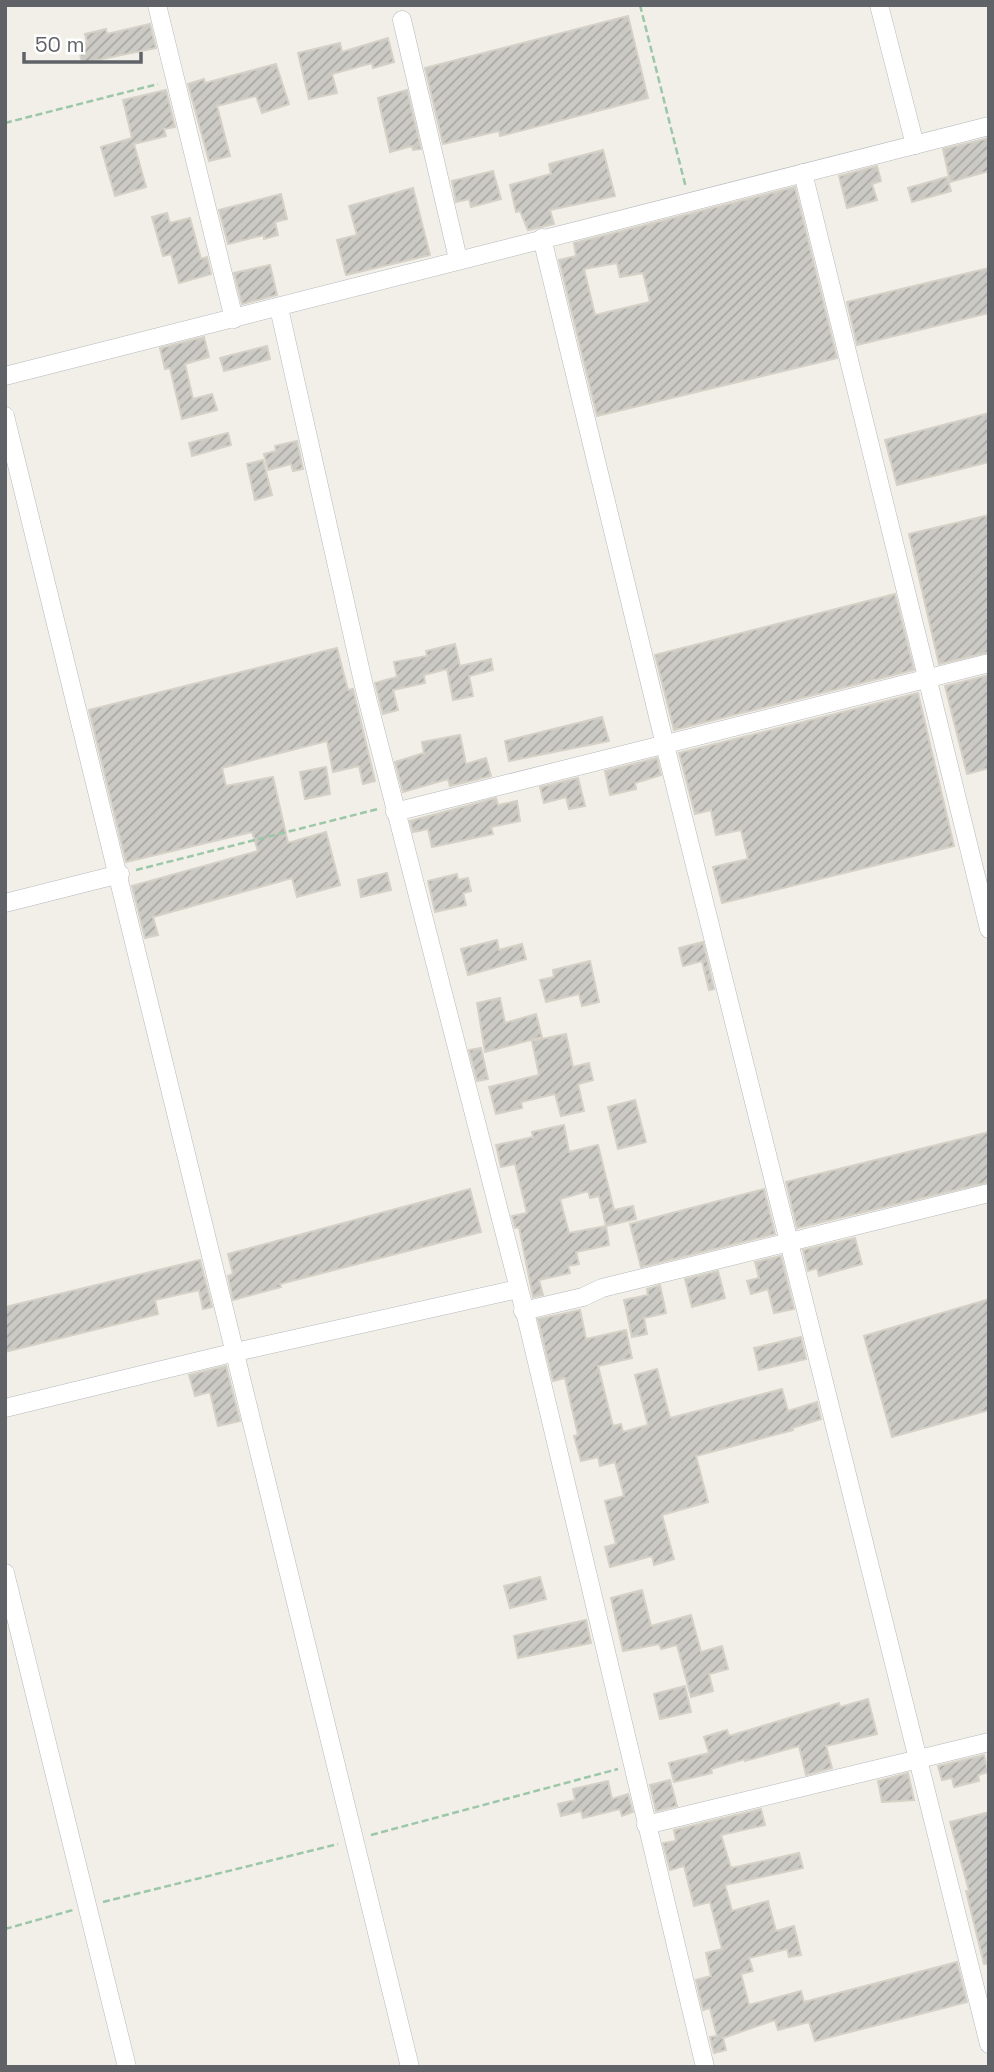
<svg xmlns="http://www.w3.org/2000/svg" width="994" height="2072" font-family="'Space Grotesk',sans-serif">
<style>
.building{fill:url(#building-hatch);stroke:#d6d1c6;stroke-width:2;fill-rule:evenodd}
.lines{fill:none;stroke-linecap:round;stroke-linejoin:round}
.minor-casing{stroke:#b5b8bc;stroke-width:19}
.path{stroke:#9cc7a9;stroke-width:2.5;stroke-dasharray:7 3.5;stroke-linecap:butt}
.minor{stroke:#fff;stroke-width:18}
</style>
<defs>
<pattern id="building-hatch" width="6" height="6" patternUnits="userSpaceOnUse" patternTransform="scale(1.75)"><rect width="6" height="6" fill="#cccac5"/><path d="M-1 1l2-2M0 6l6-6M5 7l2-2" fill="none" stroke="#a9a8a4"/></pattern>
</defs>
<rect width="100%" height="100%" fill="#f1efe8"/>
<g class="building">
<polygon points="628,16 648,98 500,136 499,131 443,144 425,68"/>
<polygon points="150,24 156,48 82,63 78,44 87,42 85,34 106,29 107,34"/>
<polygon points="388,38 394,62 373,68 372,63 332,74 337,93 309,99 298,53 340,43 342,52"/>
<polygon points="276,64 289,104 262,113 256,96 217,106 230,156 209,161 188,84 204,79 205,83"/>
<polygon points="166,90 175,127 164,129 166,136 134,144 146,187 115,196 101,147 132,138 123,100"/>
<polygon points="407,90 421,149 413,150 412,146 390,152 378,98"/>
<polygon points="989,138 989,171 950,182 943,149"/>
<polygon points="603,150 615,196 550,210 554,224 528,230 520,211 516,212 510,185 551,174 549,164"/>
<polygon points="877,166 881,181 872,184 877,200 847,208 839,176"/>
<polygon points="493,171 501,199 471,207 469,199 456,202 452,181"/>
<polygon points="947,177 951,191 912,202 908,188"/>
<path d="M795 187 837 358 597 416 559 260 576 256 574 243ZM617 263 620 277 643 273 650 302 595 315 584 269Z"/>
<polygon points="413,188 430,255 346,275 337,240 357,235 349,206"/>
<polygon points="281,194 287,219 275,222 278,235 264,239 264,235 228,244 219,210"/>
<polygon points="167,213 170,223 190,218 201,259 207,257 211,274 179,283 171,254 163,256 152,217"/>
<polygon points="270,265 277,295 242,304 234,273"/>
<polygon points="989,268 989,313 857,345 847,302"/>
<polygon points="204,337 209,357 185,364 193,399 212,394 217,410 182,419 170,368 165,369 160,348"/>
<polygon points="267,346 270,359 224,371 220,358"/>
<polygon points="989,413 989,462 897,485 885,440"/>
<polygon points="228,433 231,445 192,456 189,443"/>
<polygon points="297,441 303,469 293,471 291,464 268,470 264,454 276,451 275,446"/>
<polygon points="263,460 272,495 255,500 247,464"/>
<polygon points="989,515 989,652 939,664 909,534"/>
<polygon points="895,594 914,670 674,730 655,655"/>
<polygon points="455,644 460,666 491,659 493,670 469,676 473,696 453,700 447,669 424,675 425,683 393,690 398,710 383,714 375,683 397,677 394,662 427,656 426,651"/>
<polygon points="337,648 348,690 353,689 375,781 363,784 359,766 333,772 327,741 222,768 226,786 273,777 288,843 326,832 340,885 297,897 292,878 153,917 158,935 145,938 132,886 258,851 252,832 126,862 89,710"/>
<polygon points="989,675 989,768 967,774 945,686"/>
<polygon points="918,693 954,846 722,903 713,867 748,859 741,830 716,835 711,810 695,814 679,753"/>
<polygon points="602,717 609,741 509,761 505,741"/>
<polygon points="460,735 466,764 486,758 491,776 450,786 448,779 403,792 395,762 424,753 422,742"/>
<polygon points="657,758 661,775 635,783 636,789 610,795 605,771"/>
<polygon points="326,767 330,794 305,799 300,772"/>
<polygon points="578,778 585,806 569,809 566,797 544,803 540,787"/>
<polygon points="496,798 498,805 517,801 520,821 491,827 493,834 432,847 428,829 413,832 410,821"/>
<polygon points="387,873 391,890 361,897 358,880"/>
<polygon points="457,874 458,880 468,878 471,891 463,893 466,905 435,912 428,881"/>
<polygon points="497,940 499,950 522,944 526,959 468,975 461,949"/>
<polygon points="703,942 714,989 709,990 702,961 683,966 679,948"/>
<polygon points="590,961 599,1002 582,1006 579,994 546,1002 540,980 554,977 553,970"/>
<polygon points="500,998 505,1023 536,1014 542,1037 485,1052 477,1003"/>
<polygon points="566,1034 573,1067 589,1063 593,1080 578,1084 584,1111 561,1116 555,1094 521,1102 522,1108 496,1114 489,1087 539,1075 532,1041"/>
<polygon points="481,1048 488,1079 477,1081 469,1050"/>
<polygon points="635,1100 646,1142 618,1149 608,1107"/>
<path d="M564 1125 569 1152 598 1145 614 1210 633 1206 636 1219 606 1226 609 1245 576 1252 579 1264 568 1266 570 1273 539 1280 543 1295 533 1297 519 1227 515 1228 512 1216 527 1213 515 1164 501 1167 496 1145 533 1137 532 1132ZM588 1191 590 1198 599 1196 606 1226 569 1233 560 1199Z"/>
<polygon points="989,1132 989,1182 797,1228 786,1182"/>
<polygon points="470,1189 481,1232 280,1284 281,1287 233,1300 228,1276 233,1274 228,1254"/>
<polygon points="764,1189 775,1234 641,1267 630,1224"/>
<polygon points="855,1238 862,1264 819,1276 817,1268 808,1271 803,1250"/>
<polygon points="781,1256 794,1309 774,1313 768,1289 751,1294 747,1281 759,1278 755,1262"/>
<polygon points="200,1260 212,1307 203,1309 199,1290 155,1300 158,1314 5,1352 5,1307"/>
<polygon points="718,1271 725,1298 692,1307 685,1279"/>
<polygon points="660,1285 666,1313 644,1318 647,1334 632,1337 624,1300 648,1295 647,1289"/>
<polygon points="989,1299 989,1410 892,1437 864,1336"/>
<polygon points="580,1310 586,1339 626,1330 632,1358 598,1366 613,1426 621,1424 623,1432 648,1425 635,1375 657,1369 670,1418 782,1389 788,1411 817,1402 821,1419 792,1428 793,1430 696,1456 708,1502 662,1515 674,1559 654,1565 652,1556 610,1567 605,1547 616,1544 605,1501 624,1496 615,1462 600,1466 598,1457 581,1461 574,1436 578,1435 565,1378 553,1381 538,1319"/>
<polygon points="801,1337 806,1359 759,1370 754,1348"/>
<polygon points="226,1366 240,1421 218,1426 210,1392 195,1396 189,1375"/>
<polygon points="540,1577 546,1599 510,1608 504,1586"/>
<polygon points="642,1590 651,1626 691,1615 701,1652 722,1646 728,1669 709,1674 713,1691 691,1697 677,1645 661,1649 659,1644 623,1651 611,1598"/>
<polygon points="586,1620 591,1643 518,1658 514,1636"/>
<polygon points="685,1686 691,1712 660,1719 654,1694"/>
<polygon points="868,1699 877,1734 826,1746 832,1768 806,1775 799,1746 745,1761 745,1759 711,1769 712,1773 674,1782 669,1763 709,1753 704,1737 727,1730 729,1736 839,1703 840,1707"/>
<polygon points="984,1755 988,1772 978,1775 979,1781 954,1787 952,1778 942,1780 938,1766"/>
<polygon points="908,1773 914,1800 882,1802 878,1781"/>
<polygon points="670,1780 677,1806 656,1811 650,1785"/>
<polygon points="608,1781 612,1799 628,1794 633,1812 622,1816 620,1809 583,1818 581,1811 561,1816 558,1804 575,1800 573,1789"/>
<polygon points="761,1809 765,1825 721,1835 731,1868 799,1853 803,1868 725,1885 732,1911 768,1901 776,1931 794,1926 801,1955 789,1957 787,1949 749,1958 753,1971 741,1974 749,2005 801,1991 804,2002 957,1962 967,2002 815,2041 809,2022 778,2030 775,2020 723,2038 726,2050 714,2053 710,2037 717,2036 710,2008 703,2010 696,1980 711,1976 706,1953 722,1949 710,1902 694,1906 684,1866 670,1870 663,1843 676,1841 674,1830"/>
<polygon points="989,1812 989,1964 984,1964 966,1891 969,1891 950,1822"/>
</g>
<g class="lines">
<g class="minor-casing">
<g id="minor">
<polyline points="157,5 234,319"/>
<polyline points="879,5 915,145"/>
<polyline points="402,20 458,259"/>
<polyline points="803,173 989,929"/>
<polyline points="542,238 665,745 989,2044"/>
<polyline points="279,308 364,686 527,1320 705,2067"/>
<polyline points="5,376 989,126"/>
<polyline points="5,416 410,2067"/>
<polyline points="395,812 989,663"/>
<polyline points="5,903 120,874"/>
<polyline points="523,1311 583,1297 602,1288 989,1193"/>
<polyline points="5,1408 236,1352 518,1289"/>
<polyline points="5,1573 127,2067"/>
<polyline points="646,1825 989,1742"/>
</g>
</g>
<g class="path">
<polyline points="640,5 686,188"/>
<polyline points="5,123 158,84"/>
<polyline points="136,870 378,809"/>
<polyline points="371,1835 618,1769"/>
<polyline points="103,1902 338,1844"/>
<polyline points="5,1929 73,1910"/>
</g>
<use href="#minor" class="minor"/>
</g>
<rect width="994" height="2072" fill="none" stroke="#5f6368" stroke-width="14"/>
<path d="M24 52v10h117v-10" fill="none" stroke="#5f6368" stroke-width="3.5"/>
<text x="35" y="52" font-size="21" fill="#5f6368" stroke="#ffffff" stroke-width="5" paint-order="stroke">50 m</text>
</svg>
